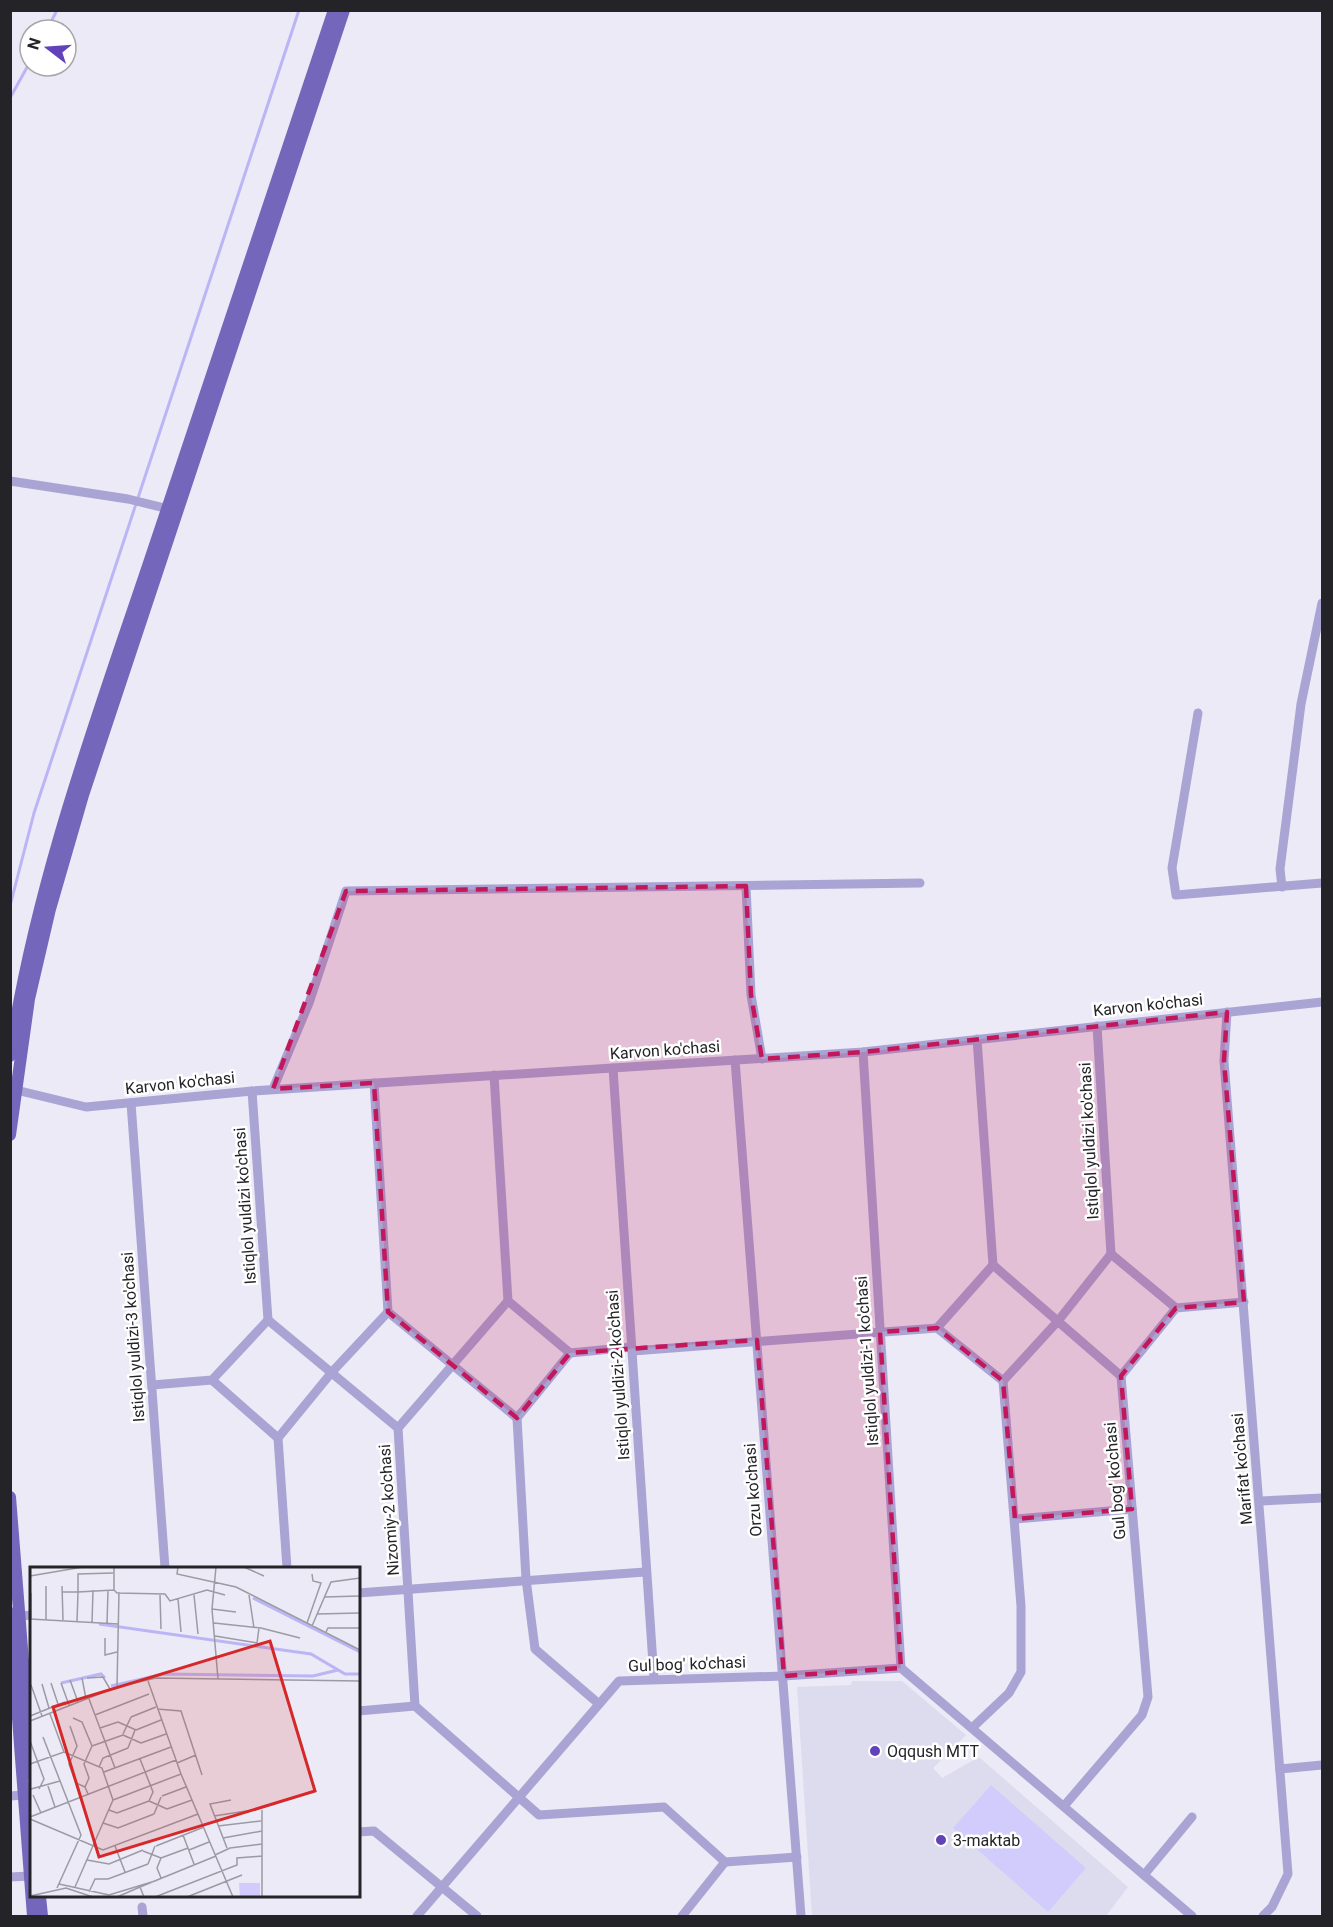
<svg xmlns="http://www.w3.org/2000/svg" width="1333" height="1927" font-family="Roboto,sans-serif">
<style>
.built{fill:#dddcef}
.green{fill:#d1ccfc}
.lines{fill:none;stroke-linecap:round;stroke-linejoin:round}
.stream{stroke:#bcb5f5;stroke-width:3}
.minor{stroke:#a9a4d3;stroke-width:9}
.major{stroke:#7466ba;stroke-width:12}
.marked{fill:#c2185b;fill-opacity:0.2;stroke:#c2185b;stroke-width:4.5;stroke-dasharray:12 8;stroke-linejoin:round}
.poi-dot{fill:#6142bb;stroke:#fff;stroke-width:2}
.labels{text-anchor:middle;dominant-baseline:central;stroke-width:5;stroke-linejoin:round;paint-order:stroke}
.street-label{font-size:16px;fill:#242428;stroke:#fff}
.poi-label{font-size:16px;fill:#242428;stroke:#fff;text-anchor:start}
.inset-river{fill:none;stroke:#bcb5f5;stroke-width:3}
.inset-road{fill:none;stroke:#9b9ba4;stroke-width:1.5}
.view{fill:#d62828;fill-opacity:0.15;stroke:#d62828;stroke-width:3}
.inset-edge{fill:none;stroke:#242428;stroke-width:3}
</style>
<rect width="100%" height="100%" fill="#ebeaf6"/>
<polygon class="built" points="852,1681 902,1681 966,1735 933,1768 942,1778 979,1757 1128,1887 1106,1916 812,1916 797,1687 851,1685"/>
<polygon class="green" points="991,1785 1086,1868 1048,1912 953,1828"/>
<g class="lines">
<g class="stream">
<polyline points="47,30 57,10"/>
<polyline points="10,98 30,62"/>
<polyline points="10,906 34,813 299,10"/>
</g>
<g class="minor">
<polyline points="10,481 128,499 173,510"/>
<polyline points="1198,713 1172,868 1176,895 1322,883"/>
<polyline points="746,886 751,995 762,1059"/>
<polyline points="1282,887 1280,869 1301,704 1322,603"/>
<polyline points="1227,1012 1224,1061 1288,1874 1272,1907 1263,1916"/>
<polyline points="1097,1026 1111,1254"/>
<polyline points="977,1039 993,1265"/>
<polyline points="863,1052 901,1668"/>
<polyline points="735,1060 801,1916"/>
<polyline points="613,1068 654,1679"/>
<polyline points="494,1075 508,1301"/>
<polyline points="374,1083 388,1312"/>
<polyline points="12,1089 86,1107 252,1091 863,1052 1322,1002"/>
<polyline points="273,1089 309,1003 346,891 920,883"/>
<polyline points="252,1091 268,1320"/>
<polyline points="131,1103 165,1568"/>
<polyline points="1111,1254 1176,1308"/>
<polyline points="993,1265 1121,1376"/>
<polyline points="508,1301 570,1353 632,1347"/>
<polyline points="388,1312 517,1418"/>
<polyline points="268,1320 398,1428"/>
<polyline points="937,1328 993,1265"/>
<polyline points="633,1351 937,1328 1003,1381"/>
<polyline points="1121,1376 1176,1308 1244,1302"/>
<polyline points="212,1380 278,1438"/>
<polyline points="1003,1381 1058,1321 1111,1254"/>
<polyline points="152,1385 212,1380 268,1320"/>
<polyline points="517,1418 526,1579 535,1649 599,1704"/>
<polyline points="517,1418 570,1353"/>
<polyline points="398,1428 415,1706"/>
<polyline points="398,1428 508,1301"/>
<polyline points="278,1438 332,1372 388,1312"/>
<polyline points="278,1438 287,1568"/>
<polyline points="1260,1501 1322,1498"/>
<polyline points="1015,1519 1132,1509"/>
<polyline points="358,1593 645,1572"/>
<polyline points="21,1616 32,1615"/>
<polyline points="358,1711 415,1706 539,1815 664,1807 725,1862 797,1857"/>
<polyline points="972,1728 1009,1693 1021,1672 1021,1606 1003,1381"/>
<polyline points="1280,1769 1322,1765"/>
<polyline points="10,1796 24,1795"/>
<polyline points="1064,1806 1142,1715 1148,1697 1121,1376"/>
<polyline points="358,1832 374,1831 477,1916"/>
<polyline points="1144,1875 1192,1817"/>
<polyline points="10,1877 30,1876"/>
<polyline points="142,1907 143,1916"/>
<polyline points="417,1916 619,1681 784,1676 901,1668 1192,1916"/>
<polyline points="682,1916 725,1862"/>
</g>
<g class="major">
<path d="M10 1056C35 888 93 729 147 569 210 383 273 197 334 10"/>
<polyline points="10,1135 29,999 50,909 83,795 344,10"/>
<polyline points="10,1497 32,1775"/>
<polyline points="10,1613 33,1916"/>
<polyline points="40,1896 42,1916"/>
</g>
</g>
<path class="marked" d="M746 886 751 995 762 1059 863 1052 1227 1012 1224 1061 1244 1302 1176 1308 1121 1376 1132 1509 1015 1519 1003 1381 937 1328 880 1332 901 1668 784 1676 757 1340 570 1353 517 1418 388 1312 374 1083 273 1089 346 891Z"/>
<g class="poi-dot">
<circle cx="875" cy="1751" r="6"/>
<circle cx="941" cy="1840" r="6"/>
</g>
<g class="labels">
<g class="street-label">
<text transform="translate(1148 1005) rotate(-6)">Karvon ko'chasi</text>
<text transform="translate(665 1050) rotate(-4)">Karvon ko'chasi</text>
<text transform="translate(180 1083) rotate(-6)">Karvon ko'chasi</text>
<text transform="translate(1089 1141) rotate(-93)">Istiqlol yuldizi ko'chasi</text>
<text transform="translate(245 1206) rotate(-94)">Istiqlol yuldizi ko'chasi</text>
<text transform="translate(133 1337) rotate(-94)">Istiqlol yuldizi-3 ko'chasi</text>
<text transform="translate(867 1361) rotate(-94)">Istiqlol yuldizi-1 ko'chasi</text>
<text transform="translate(618 1375) rotate(-94)">Istiqlol yuldizi-2 ko'chasi</text>
<text transform="translate(1242 1469) rotate(-95)">Marifat ko'chasi</text>
<text transform="translate(1115 1481) rotate(-95)">Gul bog' ko'chasi</text>
<text transform="translate(753 1490) rotate(-94)">Orzu ko'chasi</text>
<text transform="translate(389 1510) rotate(-94)">Nizomiy-2 ko'chasi</text>
<text transform="translate(687 1664) rotate(-2)">Gul bog' ko'chasi</text>
</g>
<g class="poi-label">
<text x="887" y="1751">Oqqush MTT</text>
<text x="953" y="1840">3-maktab</text>
</g>
</g>
<g transform="translate(30 1567)">
<rect width="330" height="330" fill="#ebeaf6"/>
<path d="M209 316H230V330H210Z" fill="#d1ccfc"/>
<path class="inset-river" d="M223 31 330 85M69 57 281 87 315 107H330M31 116 71 107 75 111M81 119 134 107 283 109 308 103"/>
<path class="inset-road" d="M84 0V23L87 26 135 27 140 34 177 23 195 28M148 0 147 7 206 20 330 83M186 0 182 42 188 112M214 0 234 9M0 9 53 0M16 19V53M32 19 33 53M32 25H48V7L83 6M1 26V52M130 28 131 62M164 28 168 67M219 28 224 61M294 30 330 29M148 32 151 65M182 42 206 45M287 47 330 46M0 52 88 57M47 55 48 25 84 23M62 56 63 23M184 56 231 61 270 71M277 56 291 16 283 14 282 7M77 57 78 23M282 59 301 15 330 11M296 65 298 61H330M185 69 227 76 229 61M75 71V88L87 85M52 111 56 132M57 111 73 110 80 122M40 113 48 135M118 114 151 207 203 330M21 116 28 137M31 116 39 138M12 117 19 141M1 118 12 149M87 119 89 25M59 132 85 201M127 142 151 144 172 208M20 147 34 185M65 148 119 127M0 149 35 135M101 150 126 140M43 151 52 155 62 179 54 197 59 211 55 220 58 227M0 154 87 120 126 111 330 114M88 155 106 163M40 159 47 179 39 197 46 216 55 220M70 161 88 155M106 163 131 153M93 167 101 150M93 168 111 176M13 170 51 268 27 321M0 174 14 212 9 222M111 176 136 167M62 179 93 168M98 181 105 163M110 192 123 225 119 234M147 196 166 188M0 197 34 185 72 201 83 233 45 320M69 200 73 191 98 181M74 205 141 180M18 219 25 240M1 222 30 214M3 228 11 246M132 229 156 220M83 233 151 207M119 234 137 242M137 242 162 233M79 243 87 246 119 234M232 243V330M124 247 131 230M184 249 229 242M0 250 146 193M0 252 73 283 168 247M73 256 88 261 124 247M188 259 231 254M153 268 164 297M193 271 232 264M85 279 95 305M126 279 174 260M197 281 180 237 201 233M159 283 179 275M113 284 131 291M185 288 200 281 232 277M131 291 158 281M131 291 127 301 131 311M57 293 79 297 113 283M118 297 125 279M29 317 79 328 125 314M59 325 65 312H78L118 297M0 329 36 321 63 330M87 330 110 320M114 330 110 320 186 289M125 330 207 298V291L232 289M157 330 212 308"/>
<path class="view" d="M240 74 285 224 69 290 23 140Z"/>
<rect width="330" height="330" class="inset-edge"/>
</g>
<rect width="1333" height="1927" fill="none" stroke="#242428" stroke-width="24"/>
<g transform="translate(48 48) rotate(287)"><circle r="28" fill="#ffffff" stroke="#a7a7a9" stroke-width="1.5"/>
<path d="M0-4.5L10 22L0 15L-10 22Z" fill="#6142bb"/>
<text y="-9" font-size="16" font-weight="bold" text-anchor="middle" fill="#242428">N</text>
</g>
</svg>
